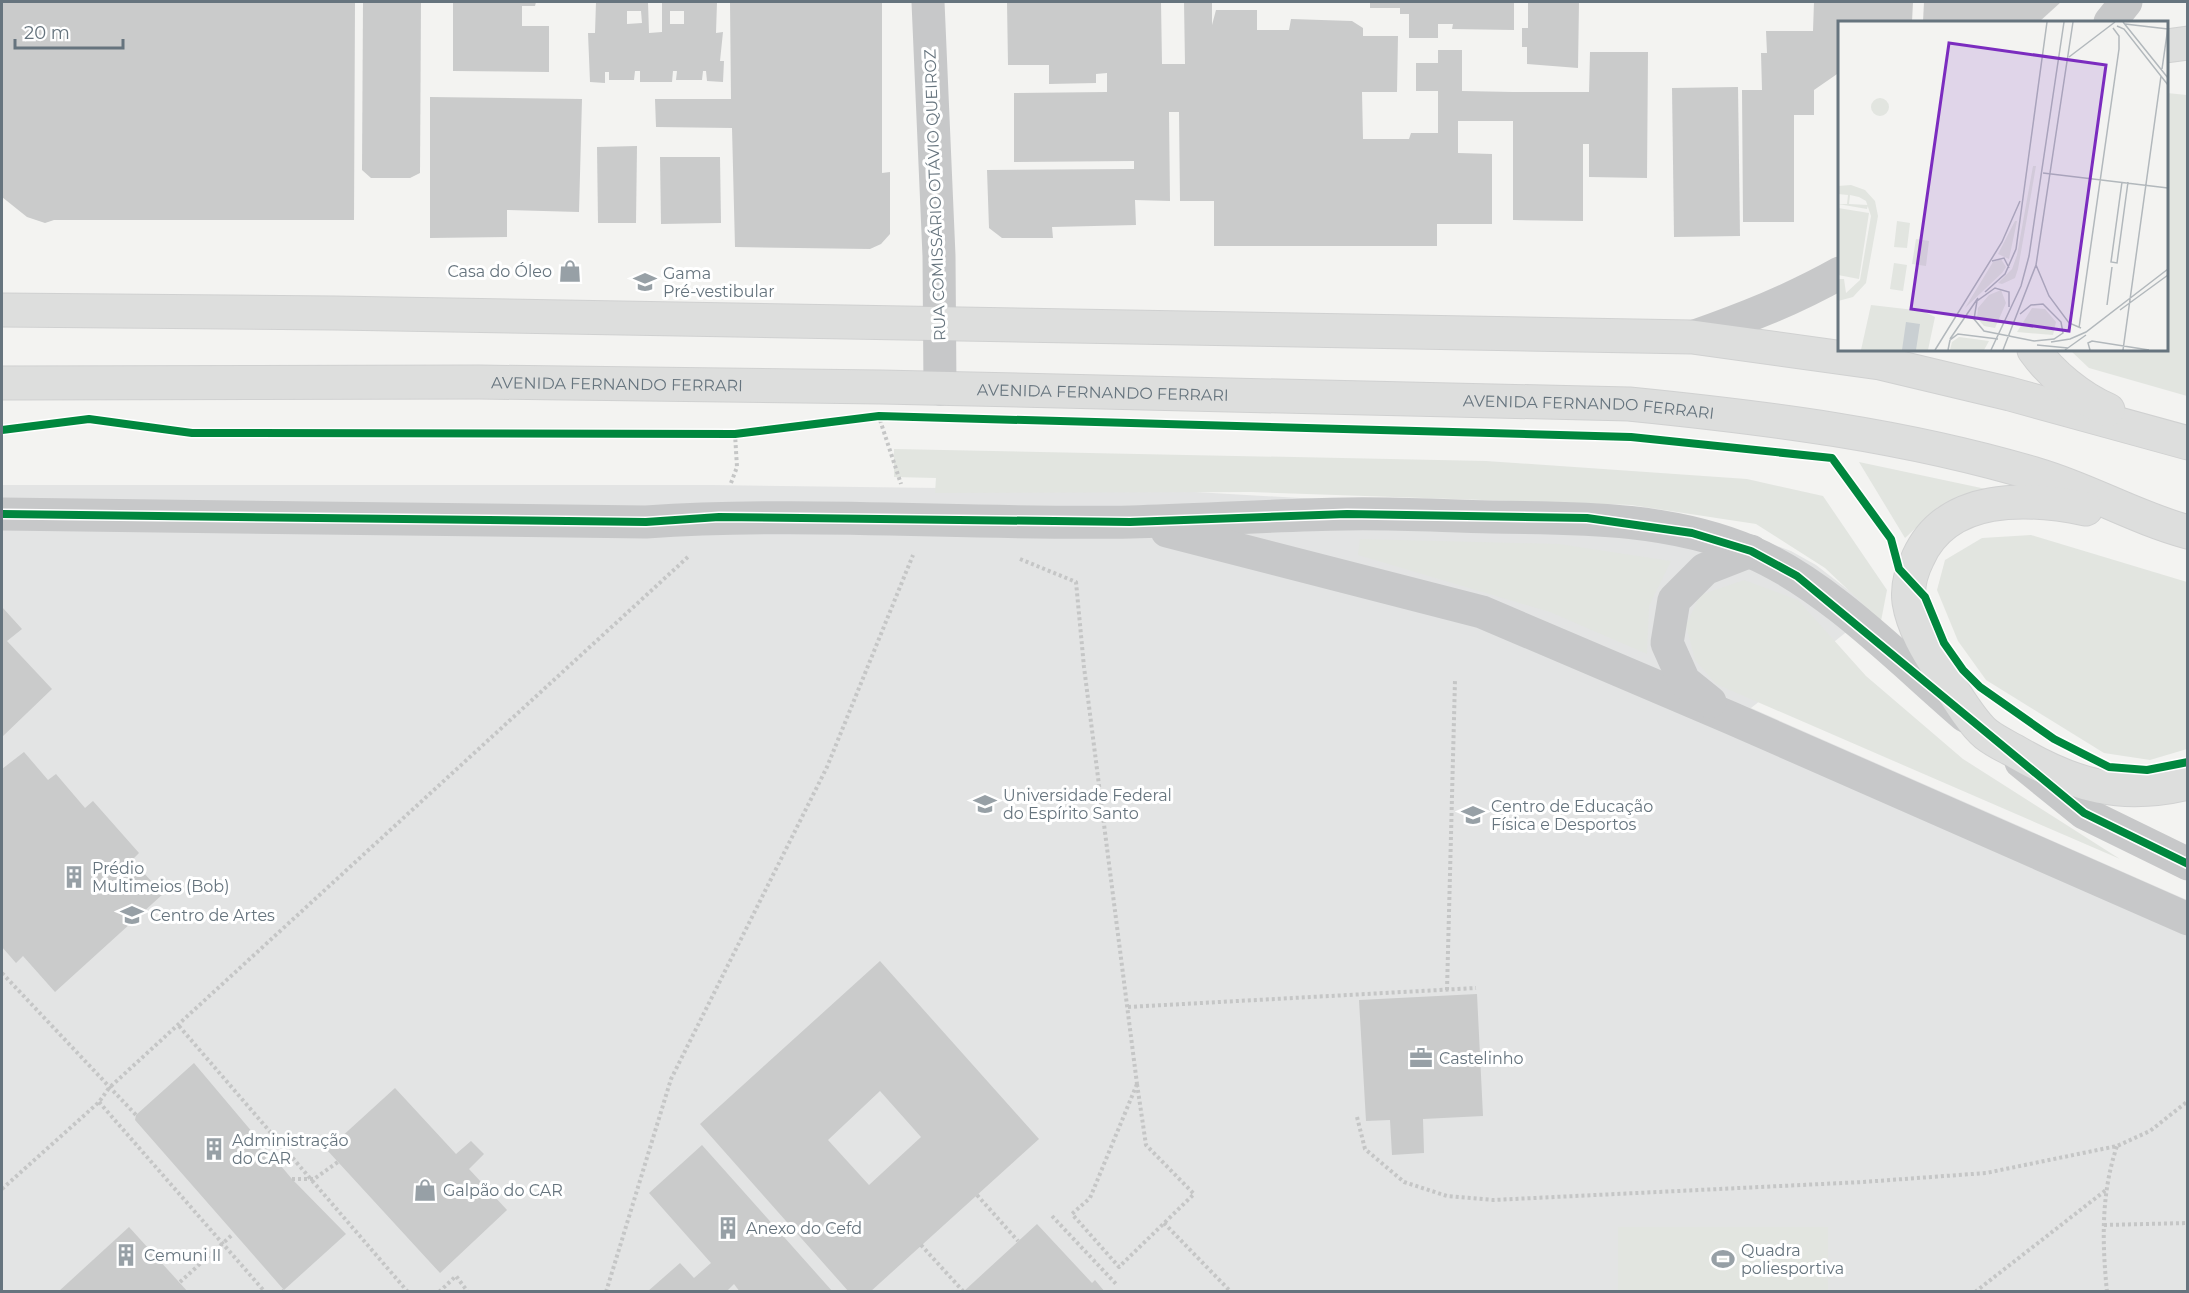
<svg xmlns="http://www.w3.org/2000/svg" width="2189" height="1293" font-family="Montserrat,sans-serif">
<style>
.built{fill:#e3e4e4}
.green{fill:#e2e5e0}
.building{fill:#cacbcb;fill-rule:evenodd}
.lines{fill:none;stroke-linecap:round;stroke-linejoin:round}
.primary-casing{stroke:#d0d1d1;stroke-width:35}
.path{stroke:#c5c6c6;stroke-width:4;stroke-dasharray:3 3;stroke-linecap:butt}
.minor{stroke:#c7c8c9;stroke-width:33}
.tertiary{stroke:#c7c8c9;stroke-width:33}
.primary{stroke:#dddedd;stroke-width:33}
.cycleway-casing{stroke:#fff;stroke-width:11}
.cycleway{stroke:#00873e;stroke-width:8}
.labels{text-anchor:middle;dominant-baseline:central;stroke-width:6;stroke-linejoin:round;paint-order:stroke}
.street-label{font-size:16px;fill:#66747e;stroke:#fff}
.poi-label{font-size:16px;fill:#66747e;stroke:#fff;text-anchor:start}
.inset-road{fill:none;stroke:#b2b8bc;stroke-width:1.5}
.view{fill:#7b2cbf;fill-opacity:0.15;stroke:#7b2cbf;stroke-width:3}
.inset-edge{fill:none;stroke:#66747e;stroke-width:3}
</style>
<rect width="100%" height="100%" fill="#f3f3f1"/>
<polygon class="built" points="2,485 712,485 1178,491 1712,522 1791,551 1816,565 1874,610 1751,708 2187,900 2187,1291 2,1291"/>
<g class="green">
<polygon points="2167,93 2187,95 2187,396 2089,368 2070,350 2166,350"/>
<polygon points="894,449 1486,461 1747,479 1823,496 1887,590 1881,621 1825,568 1756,524 1631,505 1251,492 935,493 936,478 894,477"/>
<polygon points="1859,462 1986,489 1938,507 1905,538"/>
<polygon points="2031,535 2187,582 2187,749 2150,760 2104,753 1986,680 1958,641 1937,590 1945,560 1982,538"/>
<polygon points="1360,539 1559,544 1671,561 1649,606 1647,654 1550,612 1358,555"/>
<polygon points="1744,580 1798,600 1866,676 1963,759 2120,859 1716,684 1695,660 1686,625 1700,595"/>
<rect x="1618" y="1227" width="210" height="64"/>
</g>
<g class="building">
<polygon points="2,2 355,2 354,220 54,220 45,223 27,217 2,197"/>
<polygon points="363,2 421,2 420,173 410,178 371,178 362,170"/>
<polygon points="453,2 536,2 535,6 522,6 522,26 549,26 549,72 453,71"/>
<path d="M596 2H648L649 33 662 32V2H717L716 33 723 32 720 61H724L723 82 707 81 706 71H703L702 80H676L677 71H673L672 82H640V71H635L634 80H609V72H605V83L590 82 588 33H595ZM627 11H641L642 23 627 24ZM670 11H684V24H670Z"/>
<polygon points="730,2 882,2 882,173 890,172 890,234 881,244 870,249 735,247 732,128 656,127 655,99 731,99"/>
<polygon points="1007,2 1161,2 1162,64 1185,64 1184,2 1212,2 1212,25 1216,10 1257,10 1257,30 1289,30 1291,19 1352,21 1363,28 1363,36 1398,36 1397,92 1362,92 1363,139 1409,139 1411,133 1438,133 1438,91 1416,91 1416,63 1438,63 1438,50 1462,50 1462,91 1513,92 1589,92 1590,52 1648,52 1647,178 1589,177 1589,144 1583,144 1583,221 1513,220 1513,121 1458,121 1458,153 1492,154 1492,224 1437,224 1437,246 1214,246 1214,201 1180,201 1179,112 1169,112 1170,201 1135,200 1136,225 1052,227 1053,238 1002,238 989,228 987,170 1134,169 1134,161 1014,162 1014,93 1107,92 1107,73 1096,74 1096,83 1049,84 1049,65 1008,65"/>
<polygon points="1370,2 1514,2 1514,30 1452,29 1453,24 1438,24 1438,38 1409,38 1409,14 1400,14 1400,8 1370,8"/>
<polygon points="1528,2 1579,2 1578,68 1527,64 1527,47 1522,47 1522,28 1528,28"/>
<polygon points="1814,2 1913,2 1912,22 1840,22 1840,72 1814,90 1814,115 1794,115 1794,222 1743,222 1742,90 1762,90 1761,53 1767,53 1766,31 1813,31"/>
<polygon points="1924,2 2061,2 2039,22 1923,22"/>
<polygon points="1738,87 1740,236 1674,237 1672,88"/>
<polygon points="430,97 582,99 579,212 507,210 507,237 430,238"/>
<polygon points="637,146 636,223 598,223 597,147"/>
<polygon points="660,157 720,157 721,223 661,224"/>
<polygon points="2,607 22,629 7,641 52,689 2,737"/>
<polygon points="24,752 48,780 56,774 85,808 93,801 139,853 132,860 163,894 55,992 23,956 16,963 2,947 2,769"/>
<path d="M880 961 1039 1139 870 1292H849L700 1124ZM880 1091 921 1137 869 1185 828 1140Z"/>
<polygon points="1477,994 1483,1116 1423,1119 1424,1153 1392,1155 1390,1120 1366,1121 1359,1000"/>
<polygon points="194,1063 292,1179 346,1234 284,1290 135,1120 136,1115"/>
<polygon points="395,1088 456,1154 471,1141 484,1154 469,1169 507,1210 440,1273 327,1150"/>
<polygon points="702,1145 833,1292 740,1292 734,1284 726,1292 647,1292 680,1263 694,1278 711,1263 649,1193"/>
<polygon points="1037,1224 1092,1283 1095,1280 1105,1292 963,1292"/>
<polygon points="129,1227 188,1292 58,1292"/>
</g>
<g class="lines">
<g class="primary-casing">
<g id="primary">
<polyline points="2166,46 2188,43"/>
<polyline points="2,310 335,313 1692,337 1880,363 2010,394 2188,443"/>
<path d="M2034 350C2051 374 2080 398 2108 410"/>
<path id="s1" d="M2 383 479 382 881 387 1629 404C1768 418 1905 435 2038 475 2089 490 2136 518 2188 532"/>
<path d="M2086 509C2028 497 1947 493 1918 558 1912 570 1907 587 1909 602 1913 627 1927 650 1941 672 1952 689 1971 722 1986 734 1996 742 2008 747 2018 753 2075 786 2122 799 2188 783"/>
</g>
</g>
<g class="path">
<polyline points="880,420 901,484"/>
<polyline points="731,483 737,467 735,434"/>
<polyline points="1020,559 1076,582 1084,667 1137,1084"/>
<polyline points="2,973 136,1115"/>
<polyline points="1447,990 1455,680"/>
<polyline points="1128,1007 1476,988"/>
<polyline points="179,1026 408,1292"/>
<polygon points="1137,1084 1146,1145 1194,1194 1119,1267 1072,1214 1090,1198"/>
<polyline points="99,1102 265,1292"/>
<polyline points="1357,1117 1365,1149 1404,1182 1447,1196 1493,1200 1863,1182 1986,1173 2117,1146 2150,1131 2188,1101"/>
<polyline points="292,1179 314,1179 338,1162"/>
<polyline points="2,1189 99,1102 109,1088 689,556"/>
<polyline points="977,1195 1018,1241"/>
<polyline points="1052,1216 1117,1285"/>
<polyline points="1164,1223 1231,1292"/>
<polyline points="2104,1225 2188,1223"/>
<polyline points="921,1245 963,1291"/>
<polyline points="180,1282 233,1234"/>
<polyline points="283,1292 284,1290"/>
<polyline points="439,1292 456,1276 468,1292"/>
<polyline points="606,1292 671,1079 827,767 913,555"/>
<polyline points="1975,1292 2106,1190"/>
<path d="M2107 1292C2102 1242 2101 1193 2117 1146"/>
</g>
<g class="minor">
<path d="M2 514 646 522C807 511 970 525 1131 522 1203 520 1274 515 1346 514 1395 513 1443 516 1492 517 1578 518 1670 517 1751 552 1828 585 1902 662 1965 716"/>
<polyline points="1167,531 1482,612 1731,718 2188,919"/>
<polyline points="1710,702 1684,681 1667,643 1674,600 1705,569 1751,551"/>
<polyline points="2021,762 2084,813 2188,864"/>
</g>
<g class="tertiary">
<polyline points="928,2 939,256 940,389"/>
<polyline points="2110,22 2126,2"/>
<path d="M1692 337C1743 319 1792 300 1840 273"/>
</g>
<use href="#primary" class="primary"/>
<g class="cycleway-casing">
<g id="cycleway">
<polyline points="2,430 89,419 192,433 735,434 879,416 1631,437 1832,458 1891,539 1899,569 1925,597 1944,643 1963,670 1980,687 2054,739 2109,767 2147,770 2188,762"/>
<polyline points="2,514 646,522 719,517 1130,522 1347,514 1587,518 1692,533 1751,551 1797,576 2084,813 2188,864"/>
</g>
</g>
<use href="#cycleway" class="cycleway"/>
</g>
<defs>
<g id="shop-bare" transform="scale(1.8)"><path d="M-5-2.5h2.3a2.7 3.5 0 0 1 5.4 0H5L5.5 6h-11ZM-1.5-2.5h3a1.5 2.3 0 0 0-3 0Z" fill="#97a0a6" stroke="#fff" stroke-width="2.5" paint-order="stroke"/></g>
<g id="school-bare" transform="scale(1.8)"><path d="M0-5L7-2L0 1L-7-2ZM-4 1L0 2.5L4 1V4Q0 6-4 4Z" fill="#97a0a6" stroke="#fff" stroke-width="2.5" paint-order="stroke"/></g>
<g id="university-bare" transform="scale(1.8)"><path d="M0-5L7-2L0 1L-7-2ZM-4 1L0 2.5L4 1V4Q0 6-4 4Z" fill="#97a0a6" stroke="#fff" stroke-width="2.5" paint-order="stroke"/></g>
<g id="building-bare" transform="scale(1.8)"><path d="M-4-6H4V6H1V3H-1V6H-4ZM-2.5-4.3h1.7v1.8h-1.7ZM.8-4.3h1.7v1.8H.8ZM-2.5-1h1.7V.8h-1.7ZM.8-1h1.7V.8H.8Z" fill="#97a0a6" stroke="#fff" stroke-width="2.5" paint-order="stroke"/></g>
<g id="office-bare" transform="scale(1.8)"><path d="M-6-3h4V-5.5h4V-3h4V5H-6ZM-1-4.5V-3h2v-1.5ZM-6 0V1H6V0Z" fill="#97a0a6" stroke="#fff" stroke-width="2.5" paint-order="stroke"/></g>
<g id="stadium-bare" transform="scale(1.8)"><path d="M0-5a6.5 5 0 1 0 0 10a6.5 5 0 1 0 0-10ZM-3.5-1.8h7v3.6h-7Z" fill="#97a0a6" stroke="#fff" stroke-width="2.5" paint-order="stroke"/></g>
</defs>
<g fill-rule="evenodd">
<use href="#shop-bare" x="570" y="271"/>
<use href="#school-bare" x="645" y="282"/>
<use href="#university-bare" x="985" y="804"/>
<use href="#university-bare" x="1473" y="815"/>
<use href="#building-bare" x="74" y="877"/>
<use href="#university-bare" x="132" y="915"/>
<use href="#office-bare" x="1421" y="1058"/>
<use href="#building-bare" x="214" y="1149"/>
<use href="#shop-bare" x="425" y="1190"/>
<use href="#building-bare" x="728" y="1228"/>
<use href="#building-bare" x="126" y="1255"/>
<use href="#stadium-bare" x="1723" y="1259"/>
</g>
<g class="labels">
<g class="street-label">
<text transform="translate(935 195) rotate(-92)">RUA COMISSÁRIO OTÁVIO QUEIROZ</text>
<text stroke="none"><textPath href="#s1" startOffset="615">AVENIDA FERNANDO FERRARI</textPath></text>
<text stroke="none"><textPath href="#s1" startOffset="1101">AVENIDA FERNANDO FERRARI</textPath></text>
<text stroke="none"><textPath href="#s1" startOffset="1587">AVENIDA FERNANDO FERRARI</textPath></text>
</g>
<g class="poi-label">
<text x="552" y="271" text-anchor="end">Casa do Óleo</text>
<text x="663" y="273">Gama<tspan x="663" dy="18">Pré-vestibular</tspan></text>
<text x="1003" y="795">Universidade Federal<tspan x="1003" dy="18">do Espírito Santo</tspan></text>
<text x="1491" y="806">Centro de Educação<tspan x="1491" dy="18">Física e Desportos</tspan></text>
<text x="92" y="868">Prédio<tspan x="92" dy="18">Multimeios (Bob)</tspan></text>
<text x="150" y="915">Centro de Artes</text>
<text x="1439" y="1058">Castelinho</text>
<text x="232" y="1140">Administração<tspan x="232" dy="18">do CAR</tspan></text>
<text x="443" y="1190">Galpão do CAR</text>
<text x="746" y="1228">Anexo do Cefd</text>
<text x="1741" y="1250">Quadra<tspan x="1741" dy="18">poliesportiva</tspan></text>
<text x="144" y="1255">Cemuni II</text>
</g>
</g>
<g transform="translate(1838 21)">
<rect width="330" height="330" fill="#f3f3f1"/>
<path d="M33 86a9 9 0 1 1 18 0a9 9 0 1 1-18 0ZM195 145H198L180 248 177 257 164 263 160 262 174 248 179 234ZM0 165 13 164 27 169 37 180 40 195 28 262 15 276 0 280V258H6L8 272 22 259 33 195 28 180 21 176 12 174 11 183 30 184 29 188 0 183H9L10 174 0 173ZM0 187 31 192 21 258 0 254ZM59 200 72 202 69 227 56 226ZM177 200H179L171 238 160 233ZM78 218 91 220 88 245 74 243ZM163 238 168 246 164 252 127 287 155 241ZM56 242 69 244 65 270 52 268ZM163 269 168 282 157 307 146 305 139 297 140 287 151 274ZM33 284 85 290 97 296 90 329H23ZM194 287 207 288 218 301 215 314 179 311ZM121 316 151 320 146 329H112L114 321Z" fill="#e2e5e0"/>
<path d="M68 301 82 303 78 329H64Z" fill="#c9cfd2"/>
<path class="inset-road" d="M285 1 330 57M287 3 330 8M279 5 286 8 330 64M231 36 277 1M324 48 330 6M205 152 330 167M284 161 273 241 279 242 290 161M154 240 166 237 171 247M198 244 211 275 231 302 243 307M147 271 167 253 178 228 209 1M269 284 274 246M171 286V271L157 267 139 280 136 298 146 310 196 320 216 318 225 312 223 301 205 283 193 284 182 293M282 289 330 254M241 307 281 28V15L275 7M112 318 140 277M213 321 232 318 248 311 330 248M199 324 230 327M97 329 164 221 182 180M110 329 112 319 120 313 160 318M153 329 183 265 191 235 226 1M165 329 198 244 235 1M227 329 248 314M252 329 250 322 254 320 311 329M285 329 323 55"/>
<path class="view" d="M111 22 268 44 231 310 73 288Z"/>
<rect width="330" height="330" class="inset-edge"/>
</g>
<rect width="2189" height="1293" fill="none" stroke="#66747e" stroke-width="6"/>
<path d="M15 39v9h108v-9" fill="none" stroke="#66747e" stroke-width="3"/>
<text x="24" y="39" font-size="18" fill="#66747e" stroke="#ffffff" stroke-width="4.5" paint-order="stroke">20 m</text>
</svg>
